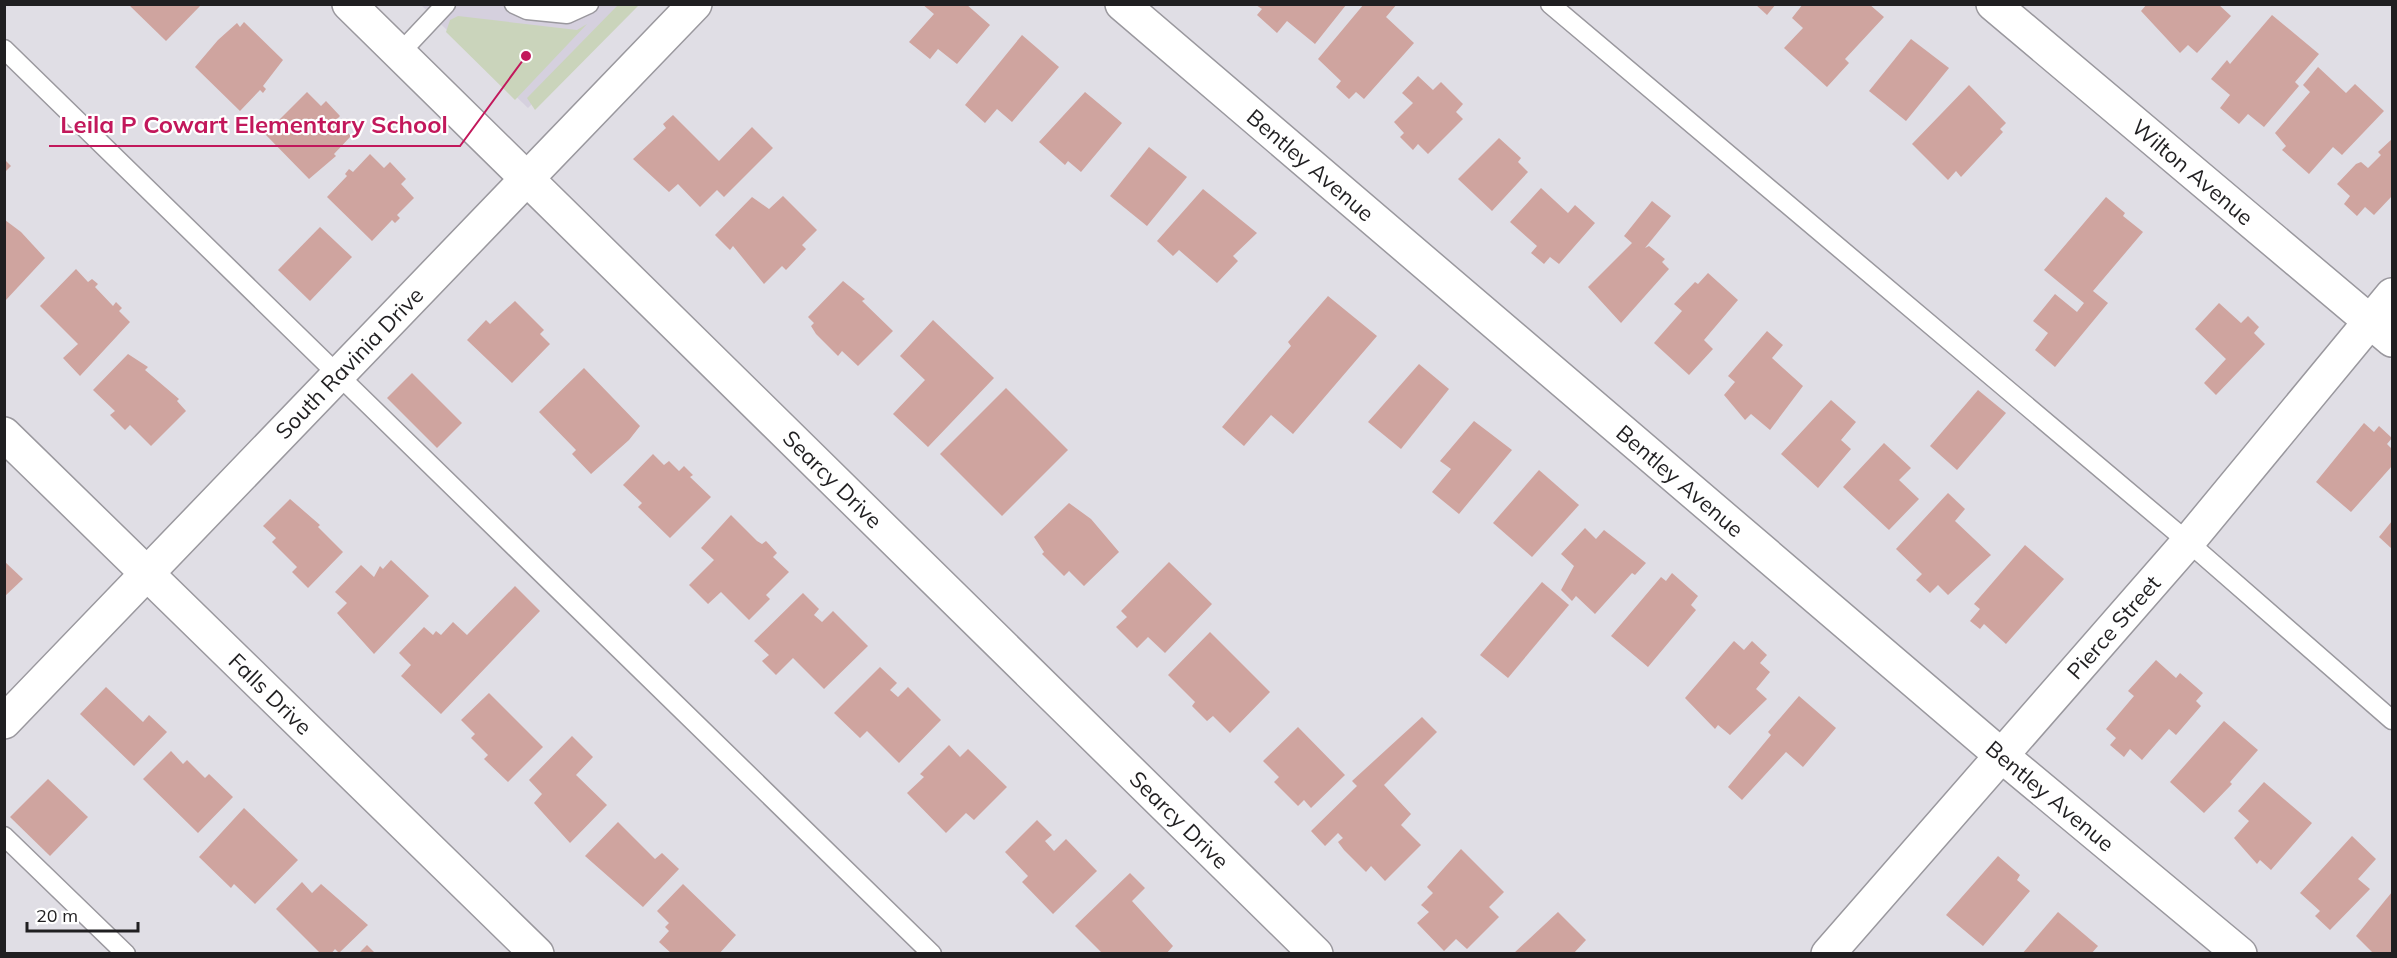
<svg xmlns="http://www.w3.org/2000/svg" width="2397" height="958" font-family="Mulish,sans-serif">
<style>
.built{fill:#d5d0de}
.green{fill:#cad4bb}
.building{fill:#cfa49f}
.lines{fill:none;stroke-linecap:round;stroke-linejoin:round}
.service-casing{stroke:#9a989e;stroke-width:21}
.minor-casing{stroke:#9a989e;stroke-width:36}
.tertiary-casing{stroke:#9a989e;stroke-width:36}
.service{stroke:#fff;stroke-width:18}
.minor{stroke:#fff;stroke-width:33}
.tertiary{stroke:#fff;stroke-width:33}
.labels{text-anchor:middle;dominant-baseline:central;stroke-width:4.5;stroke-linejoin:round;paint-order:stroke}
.street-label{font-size:22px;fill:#201f21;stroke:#fff}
.leader{fill:none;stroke:#c2185b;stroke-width:2}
.callout-dot{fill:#c2185b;stroke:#fff;stroke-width:2}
.callout-label{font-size:24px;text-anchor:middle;font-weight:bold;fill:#c2185b;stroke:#fff;stroke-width:4.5;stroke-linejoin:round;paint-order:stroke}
</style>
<rect width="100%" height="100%" fill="#e0dee5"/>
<polygon class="built" points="421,5 628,5 528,108"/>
<g class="green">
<polygon points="618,5 639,5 535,110 527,98"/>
<polygon points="458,16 577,30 587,24 515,100 446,32 450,20"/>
</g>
<g class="building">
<polygon points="128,4 202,4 166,41"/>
<polygon points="922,4 966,4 990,25 957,64 938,49 930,59 909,42 934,14"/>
<polygon points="1364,4 1397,4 1386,17 1414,43 1364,99 1356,92 1349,99 1336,87 1341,81 1318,59"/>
<polygon points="1755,4 1776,4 1767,15"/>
<polygon points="1803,4 1869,4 1884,17 1845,59 1849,63 1827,87 1784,48 1803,28 1792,18"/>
<polygon points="2147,4 2218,4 2231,16 2197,53 2188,45 2180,53 2141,11"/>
<polygon points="1256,5 1346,5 1315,44 1287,21 1277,33 1257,15 1262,9"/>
<polygon points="2272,15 2319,54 2295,82 2299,86 2264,127 2248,114 2239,124 2220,108 2230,95 2211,79 2227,60 2230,64"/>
<polygon points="244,22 283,60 263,86 266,89 263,93 260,90 240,111 195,67 218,40 237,23 240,27"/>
<polygon points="1022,35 1059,67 1012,122 997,109 985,123 965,105"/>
<polygon points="1911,39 1949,68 1906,121 1869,91"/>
<polygon points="2318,67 2346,93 2355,84 2384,111 2342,155 2333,147 2309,174 2282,150 2286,146 2275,133 2310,92 2303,85"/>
<polygon points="1418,76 1433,90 1441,82 1463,104 1456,112 1463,119 1428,154 1418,144 1413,150 1400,137 1404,133 1394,122 1413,103 1402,93"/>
<polygon points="1969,85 2006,123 2000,129 2003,132 1961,177 1956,171 1948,180 1912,144"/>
<polygon points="307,92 321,106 326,101 340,116 335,121 351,136 334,154 336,156 309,179 265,134"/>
<polygon points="1085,92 1122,123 1081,172 1068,161 1065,165 1039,142"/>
<polygon points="673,115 719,161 752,127 773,148 724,197 717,190 700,207 678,184 669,192 633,159 666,128 663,124"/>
<polygon points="1499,138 1521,158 1518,162 1528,172 1492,211 1458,179"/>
<polygon points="2392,139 2392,196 2374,215 2365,207 2357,216 2344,204 2350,196 2337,184 2356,164 2361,162 2368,168 2381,155 2378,152"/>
<polygon points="1149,147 1187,177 1147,226 1110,196"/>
<polygon points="370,154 384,168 390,162 406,179 401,184 414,198 397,215 400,218 395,223 392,220 372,241 327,197 347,176 345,174 349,169 353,172"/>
<polygon points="4,159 11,166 4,173"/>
<polygon points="1541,188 1568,213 1575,205 1595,223 1559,264 1550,257 1544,264 1531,253 1537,246 1510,222"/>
<polygon points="1203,189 1257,233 1233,256 1238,261 1217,283 1179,250 1173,256 1157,241"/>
<polygon points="783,196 817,230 802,245 806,249 786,270 782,266 764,284 733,246 730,250 715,235 752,197 769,209"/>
<polygon points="2106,197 2125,213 2123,216 2143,232 2093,291 2108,303 2055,367 2035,350 2048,333 2033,321 2055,294 2077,312 2084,303 2044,270"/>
<polygon points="1652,201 1671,216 1645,248 1649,246 1665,259 1662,262 1669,269 1621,323 1588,287 1632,243 1624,236"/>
<polygon points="5,220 21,232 45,258 5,301"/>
<polygon points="320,227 352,257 310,301 278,270"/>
<polygon points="76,269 88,282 92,279 98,284 95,287 113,306 116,302 122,308 119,311 130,322 80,376 63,358 78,344 40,306"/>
<polygon points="1708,273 1738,300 1704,340 1713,349 1689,375 1654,343 1682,311 1674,304 1695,282 1698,284"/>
<polygon points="843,281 865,299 862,301 893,331 858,366 842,351 838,356 816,334 811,326 814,323 808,317"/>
<polygon points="1328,296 1377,336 1293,434 1271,415 1244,446 1222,427 1291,346 1288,342"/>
<polygon points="515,301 544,330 540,334 550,344 512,383 467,340 486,320 490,324"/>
<polygon points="2219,303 2241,323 2248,316 2259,327 2254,333 2265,344 2216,395 2204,383 2226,359 2195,329"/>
<polygon points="933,320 994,378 928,447 893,414 925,380 900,356"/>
<polygon points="1767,331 1783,345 1772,358 1803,386 1770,430 1751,414 1745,420 1724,395 1735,382 1728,376"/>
<polygon points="128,354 148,367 145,370 179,399 177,401 186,411 151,446 130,425 125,430 110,415 115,411 93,390"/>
<polygon points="1419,364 1449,389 1401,449 1368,422"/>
<polygon points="584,368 640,426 629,440 591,474 572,454 576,450 539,412"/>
<polygon points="412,373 462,423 437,448 387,398"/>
<polygon points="1006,388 1068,450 1002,516 940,454"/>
<polygon points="1978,390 2006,413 1957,470 1930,446"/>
<polygon points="1831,400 1856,422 1841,440 1851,449 1818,488 1781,454"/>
<polygon points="1474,421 1512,450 1459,514 1432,492 1451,469 1440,461"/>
<polygon points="2364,423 2374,432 2379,426 2392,438 2387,444 2392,449 2392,466 2351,512 2316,482"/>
<polygon points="1884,443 1911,468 1899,480 1919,499 1889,530 1843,487"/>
<polygon points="653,454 664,465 669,461 679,471 684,466 693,475 690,477 711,497 670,538 638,507 642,503 623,485"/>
<polygon points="1539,470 1579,505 1532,557 1493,523"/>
<polygon points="1948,493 1965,509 1955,521 1991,555 1948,595 1938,585 1930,593 1916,580 1922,574 1896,549"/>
<polygon points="290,499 320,525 318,527 343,552 308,588 292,572 297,567 272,542 276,538 263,526"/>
<polygon points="1069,503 1091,519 1119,552 1084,586 1069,571 1064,576 1042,554 1044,552 1034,537"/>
<polygon points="731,515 757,541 762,544 766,541 777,553 773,557 789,572 766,595 770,599 749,620 721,592 708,604 689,585 714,560 701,548"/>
<polygon points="2392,521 2392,549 2379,537"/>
<polygon points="1585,528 1596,539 1604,530 1646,563 1635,575 1632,573 1595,614 1576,596 1572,601 1561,590 1574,566 1561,554"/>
<polygon points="2025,545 2064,579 2006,644 1984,624 1980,629 1970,621 1980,609 1974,604"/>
<polygon points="391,560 429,596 374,654 337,613 347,603 335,592 361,565 374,577 380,566 383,569"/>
<polygon points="4,561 23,579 4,597"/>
<polygon points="1169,562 1212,604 1165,653 1148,637 1137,648 1116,627 1127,617 1121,611"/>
<polygon points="1672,573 1698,596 1691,605 1696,610 1648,667 1611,636 1661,577 1666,581"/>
<polygon points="1542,582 1569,605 1508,678 1480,655"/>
<polygon points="515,586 540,611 441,714 401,676 411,665 399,653 424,627 433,635 436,631 441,635 453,622 467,635"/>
<polygon points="803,593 819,609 814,615 822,622 833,611 868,646 824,689 793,658 776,675 762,661 769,655 754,641"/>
<polygon points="1210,632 1270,692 1230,733 1213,716 1207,721 1192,706 1195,702 1168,675"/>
<polygon points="1734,641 1744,650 1752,641 1767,655 1760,663 1770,672 1756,689 1767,699 1730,735 1718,725 1715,729 1685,698"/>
<polygon points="2156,660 2176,678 2180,673 2203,693 2196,701 2201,706 2176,735 2169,729 2142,760 2130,749 2124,757 2110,745 2116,738 2106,729 2134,696 2128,691"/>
<polygon points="880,667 897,683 890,690 898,697 908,687 941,720 899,763 867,731 860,738 834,713"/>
<polygon points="106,687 143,722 149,715 167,732 134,766 80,714"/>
<polygon points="489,693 543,747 508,782 484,759 488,755 471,738 475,734 461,720"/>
<polygon points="1799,696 1836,728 1803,767 1786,752 1742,800 1728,787 1771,735 1768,732"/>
<polygon points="1422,717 1437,732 1384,785 1411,814 1401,825 1421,845 1385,881 1371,866 1366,872 1344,850 1338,842 1343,838 1338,833 1325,846 1311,831 1357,786 1352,781"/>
<polygon points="2224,721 2258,750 2230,782 2232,784 2204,813 2170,782"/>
<polygon points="1298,727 1345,775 1311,808 1304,800 1298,806 1274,782 1279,777 1263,761"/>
<polygon points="572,736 593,757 576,775 607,805 570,843 534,803 542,794 529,780"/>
<polygon points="949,745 960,757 968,749 1007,787 974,820 966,813 946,833 907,793 924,777 920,774"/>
<polygon points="171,751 183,764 187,760 205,778 209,774 233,797 198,833 143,779"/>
<polygon points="48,779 88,817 50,856 10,817"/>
<polygon points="2264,782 2312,823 2271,870 2260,860 2257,864 2234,838 2249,821 2238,811"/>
<polygon points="244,808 298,860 255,904 234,884 231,888 199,857"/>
<polygon points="1037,820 1052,835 1045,841 1054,851 1066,839 1097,871 1053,914 1022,882 1028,876 1005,852"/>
<polygon points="618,822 655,859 662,853 679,869 643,907 585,856"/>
<polygon points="2352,836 2376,859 2358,879 2370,889 2330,930 2315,916 2320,911 2300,893"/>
<polygon points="1461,849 1504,892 1489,907 1499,917 1467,949 1456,939 1444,951 1417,923 1429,912 1421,905 1433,893 1427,887"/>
<polygon points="1998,856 2020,875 2017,880 2030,891 1983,946 1946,915"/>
<polygon points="1130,873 1145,888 1132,901 1173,946 1166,954 1103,954 1075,926"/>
<polygon points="302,882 312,893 321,884 368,925 339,953 335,949 331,954 321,954 276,909"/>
<polygon points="683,884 736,935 719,954 672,954 659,942 669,931 665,927 669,923 657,911"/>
<polygon points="2392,892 2392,954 2374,954 2356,936"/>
<polygon points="1558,912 1586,940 1573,954 1513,954"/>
<polygon points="2058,912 2098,946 2091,954 2022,954"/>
<polygon points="367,945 376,954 358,954"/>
</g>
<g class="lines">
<g class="service-casing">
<g id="service">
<polyline points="514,4 527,10 567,14 589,4"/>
<polyline points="1550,4 2188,542 2392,720"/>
<polyline points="4,49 932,954"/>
<polyline points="399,54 446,4"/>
<polyline points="4,836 126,954"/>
</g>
</g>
<g class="minor-casing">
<g id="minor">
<path id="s1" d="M349 4 1316 954"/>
<path id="s2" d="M1122 4 2002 756 2240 954"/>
<path id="s3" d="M1993 4 2392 340"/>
<path id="s4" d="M1828 954 2188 542 2392 295"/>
</g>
</g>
<g class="tertiary-casing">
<g id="tertiary">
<path id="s5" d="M4 434 537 954"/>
<path id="s6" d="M4 722C233 481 466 244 695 4"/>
</g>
</g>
<use href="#service" class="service"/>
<use href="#minor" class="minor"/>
<use href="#tertiary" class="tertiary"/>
</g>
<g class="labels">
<g class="street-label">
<text stroke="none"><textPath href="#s2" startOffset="248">Bentley Avenue</textPath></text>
<text stroke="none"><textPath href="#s3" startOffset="261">Wilton Avenue</textPath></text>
<text stroke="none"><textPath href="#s6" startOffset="498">South Ravinia Drive</textPath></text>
<text stroke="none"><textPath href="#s1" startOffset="678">Searcy Drive</textPath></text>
<text stroke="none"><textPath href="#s2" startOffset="734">Bentley Avenue</textPath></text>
<text stroke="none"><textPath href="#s4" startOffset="434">Pierce Street</textPath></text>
<text stroke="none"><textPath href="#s5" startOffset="372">Falls Drive</textPath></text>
<text stroke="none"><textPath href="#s2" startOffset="1220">Bentley Avenue</textPath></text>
<text stroke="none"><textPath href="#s1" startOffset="1164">Searcy Drive</textPath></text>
</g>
</g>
<path class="leader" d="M526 56L460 146H49"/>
<circle class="callout-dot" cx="526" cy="56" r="6"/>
<g class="callout-label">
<text x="254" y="133">Leila P Cowart Elementary School</text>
</g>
<rect width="2397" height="958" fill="none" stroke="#201f21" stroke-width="12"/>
<path d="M27 922v9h111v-9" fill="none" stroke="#201f21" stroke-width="3"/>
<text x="36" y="922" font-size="18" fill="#201f21" stroke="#ffffff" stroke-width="4.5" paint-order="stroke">20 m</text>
</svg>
